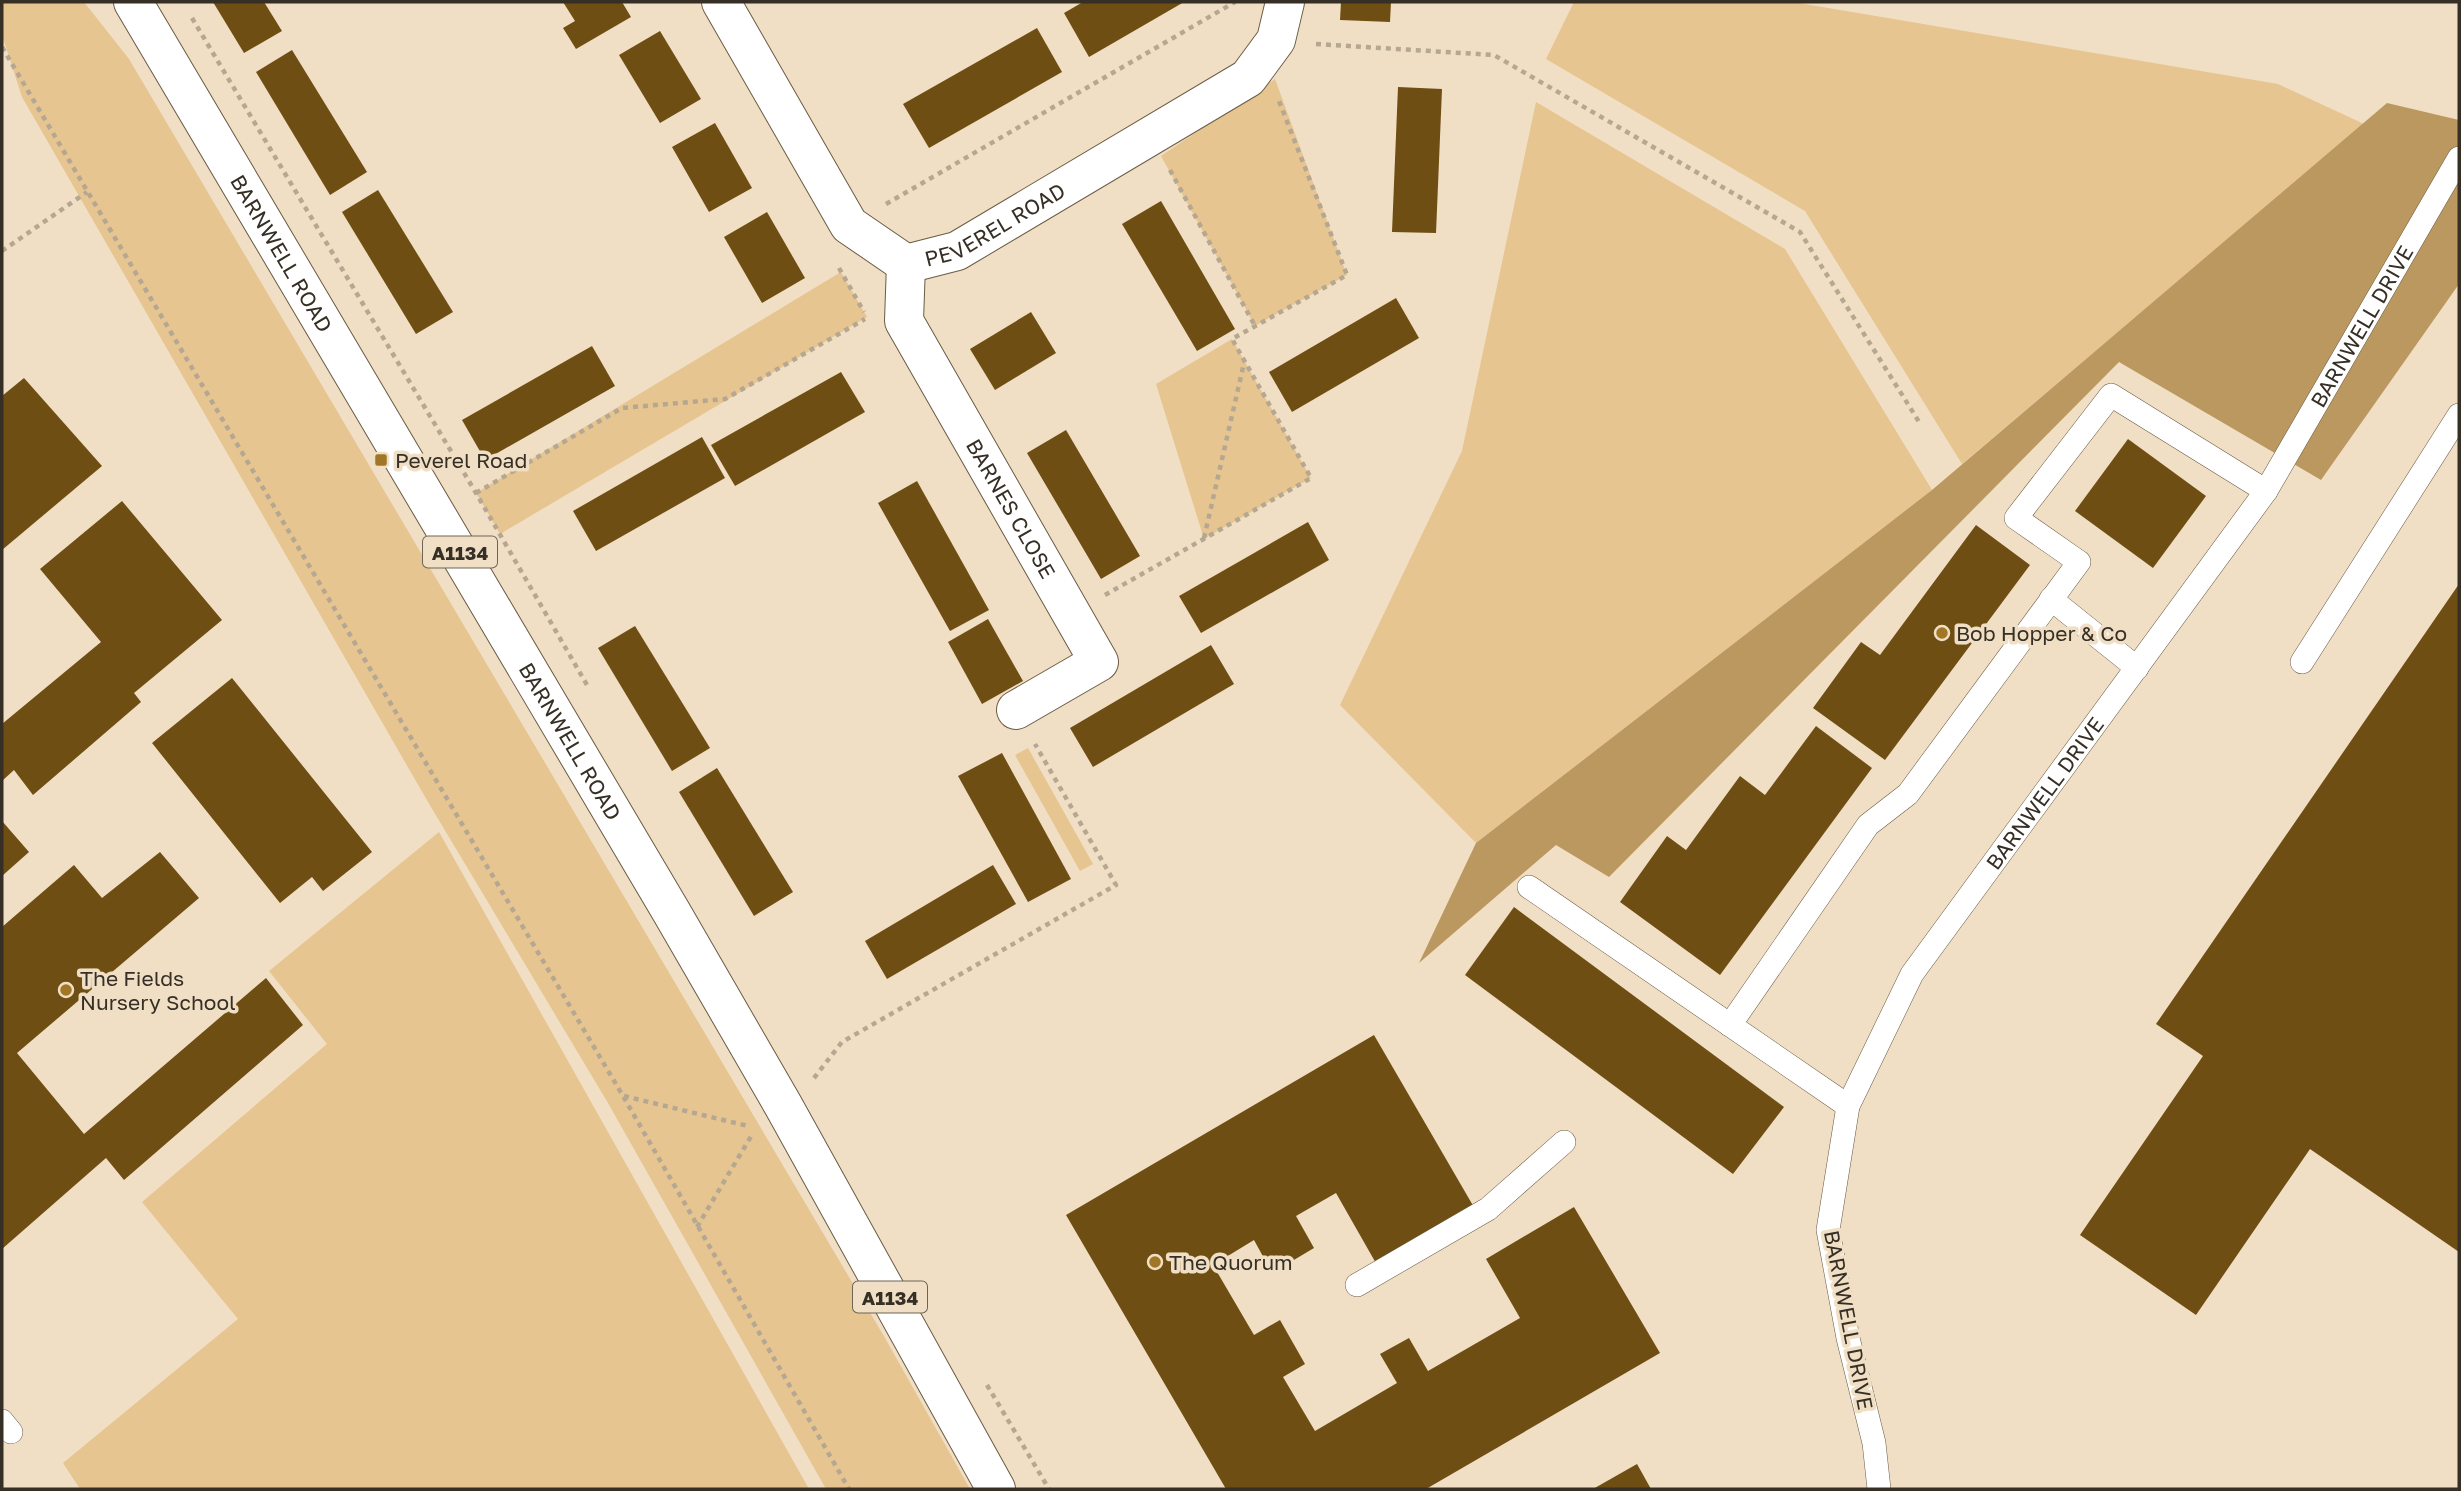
<svg xmlns="http://www.w3.org/2000/svg" width="2461" height="1491" font-family="'Golos Text',sans-serif">
<style>
.green{fill:#e6c591}
.forest{fill:#bb9860}
.building{fill:#6e4e13}
.lines{fill:none;stroke-linecap:round;stroke-linejoin:round}
.lane-casing{stroke:#6a5b44;stroke-width:24}
.street-casing{stroke:#6a5b44;stroke-width:40}
.primary-casing{stroke:#6a5b44;stroke-width:40}
.path{stroke:#b5a791;stroke-width:4.5;stroke-dasharray:5 5;stroke-linecap:butt}
.lane{stroke:#fff;stroke-width:23}
.street{stroke:#fff;stroke-width:38}
.primary{stroke:#fff;stroke-width:38}
.poi-dot{fill:#a17626;stroke:#f0dfc4;stroke-width:2.5}
.labels{text-anchor:middle;dominant-baseline:central;stroke-width:7;stroke-linejoin:round;paint-order:stroke}
.shield{fill:#f0dfc4;stroke:#6e6455;stroke-width:2}
.shield-label{font-size:19px;font-weight:bold;fill:#362f25}
.street-label{font-size:21px;fill:#362f25;stroke:#f0dfc4}
.poi-label{font-size:21px;fill:#362f25;stroke:#f0dfc4;text-anchor:start}
</style>
<rect width="100%" height="100%" fill="#f0dfc4"/>
<g class="green">
<polygon points="2,2 84,2 129,59 885,1338 970,1489 826,1489 608,1103 428,802 22,97 2,35"/>
<polygon points="1574,2 1793,2 2278,84 2364,124 1962,464 1805,211 1546,59"/>
<polygon points="1275,79 1347,275 1255,326 1161,156"/>
<polygon points="1536,102 1785,249 1932,490 1476,843 1340,705 1462,451"/>
<polygon points="841,272 867,317 500,534 476,493"/>
<polygon points="1232,339 1311,478 1204,539 1156,384"/>
<polygon points="1028,748 1093,864 1080,871 1015,755"/>
<polygon points="439,832 809,1489 80,1489 63,1463 238,1319 142,1202 327,1044 269,971"/>
</g>
<polygon class="forest" points="2387,103 2459,120 2459,284 2321,480 2119,362 1609,877 1556,845 1419,963 1476,843 1932,490"/>
<g class="building">
<polygon points="213,2 264,2 282,31 244,53"/>
<polygon points="563,2 622,2 631,17 576,49 563,28 575,21"/>
<polygon points="1083,2 1184,2 1089,57 1064,13"/>
<polygon points="1341,2 1391,2 1390,22 1340,20"/>
<polygon points="1037,28 1062,72 929,148 903,104"/>
<polygon points="660,31 701,99 660,123 619,55"/>
<polygon points="292,50 367,172 330,195 256,72"/>
<polygon points="1398,87 1442,89 1436,233 1392,232"/>
<polygon points="715,123 752,188 709,212 672,147"/>
<polygon points="378,190 453,312 416,334 342,212"/>
<polygon points="1161,201 1235,329 1197,351 1122,224"/>
<polygon points="767,212 805,278 762,303 724,237"/>
<polygon points="1396,298 1419,338 1292,412 1269,372"/>
<polygon points="1031,312 1056,353 995,390 970,349"/>
<polygon points="592,346 615,386 485,460 462,420"/>
<polygon points="841,372 865,412 735,486 711,445"/>
<polygon points="24,378 102,466 2,550 2,396"/>
<polygon points="1066,430 1140,556 1101,579 1027,453"/>
<polygon points="702,437 725,478 596,551 573,511"/>
<polygon points="2128,439 2206,496 2153,568 2075,511"/>
<polygon points="917,481 989,610 950,631 878,503"/>
<polygon points="122,501 222,620 134,693 141,702 33,795 14,770 2,781 2,724 101,642 40,569"/>
<polygon points="1308,522 1329,560 1201,633 1179,596"/>
<polygon points="1976,525 2030,565 1885,760 1813,708 1861,642 1880,655"/>
<polygon points="2459,584 2459,1252 2310,1149 2196,1315 2080,1235 2203,1056 2156,1024"/>
<polygon points="988,619 1023,681 982,704 948,642"/>
<polygon points="635,626 710,748 672,771 598,648"/>
<polygon points="1211,645 1234,684 1093,767 1070,728"/>
<polygon points="232,678 372,852 323,891 312,877 280,903 152,743"/>
<polygon points="1816,726 1872,768 1720,975 1620,902 1667,836 1686,850 1740,776 1765,795"/>
<polygon points="1002,753 1071,879 1028,902 958,776"/>
<polygon points="717,768 793,892 754,916 679,792"/>
<polygon points="2,821 29,852 2,876"/>
<polygon points="160,852 199,898 17,1053 84,1134 266,978 303,1025 124,1180 106,1158 2,1249 2,927 74,865 102,898"/>
<polygon points="993,865 1016,904 887,979 865,941"/>
<polygon points="1514,907 1784,1107 1733,1174 1465,975"/>
<polygon points="1374,1035 1475,1209 1377,1265 1336,1193 1296,1216 1314,1248 1272,1273 1254,1240 1213,1265 1254,1335 1280,1320 1305,1364 1283,1377 1315,1431 1397,1383 1380,1354 1409,1338 1428,1371 1520,1318 1486,1259 1574,1207 1660,1353 1426,1489 1226,1489 1066,1215"/>
<polygon points="1637,1464 1651,1489 1593,1489"/>
</g>
<g class="lines">
<g class="lane-casing">
<g id="lane">
<polyline points="2051,599 2137,668"/>
<polyline points="2302,662 2459,415"/>
<polyline points="1529,887 1848,1106"/>
<polyline points="1730,1025 1868,825 1908,794 2079,562 2016,518 2111,395 2266,491"/>
<polyline points="1357,1285 1488,1209 1564,1142"/>
<polyline points="2,1421 11,1432"/>
<path id="s1" d="M1879 1489 1874 1443 1848 1338 1828 1230 1848 1106 1912 974 2266 491 2459 158"/>
</g>
</g>
<g class="street-casing">
<g id="street">
<path id="s2" d="M721 2 849 225 906 264 957 251 1248 78 1276 40 1285 2"/>
<path id="s3" d="M906 264 904 321 1099 662 1016 710"/>
</g>
</g>
<g class="primary-casing">
<g id="primary">
<path id="s4" d="M133 2 672 913 783 1105 996 1489"/>
</g>
</g>
<g class="path">
<polyline points="192,18 476,493 587,685"/>
<polyline points="1316,44 1494,55 1800,232 1921,425"/>
<polyline points="2,47 623,1096 849,1489"/>
<polyline points="1170,170 1255,326"/>
<polyline points="886,204 1235,2"/>
<polyline points="2,251 87,192"/>
<polyline points="839,268 864,312"/>
<polyline points="476,493 622,408 725,399 865,319"/>
<polyline points="1204,538 1244,363"/>
<polyline points="1105,595 1311,478 1232,339 1347,275 1279,101"/>
<polyline points="814,1078 842,1042 1116,885 1035,744"/>
<polyline points="624,1096 748,1126"/>
<polyline points="697,1227 753,1133"/>
<polyline points="987,1385 1049,1489"/>
</g>
<use href="#lane" class="lane"/>
<use href="#street" class="street"/>
<use href="#primary" class="primary"/>
</g>
<g class="poi-dot">
<rect x="374" y="453" width="14" height="14" rx="3.5"/>
<circle cx="1942" cy="633" r="7"/>
<circle cx="66" cy="990" r="7"/>
<circle cx="1155" cy="1262" r="7"/>
</g>
<g class="labels">
<g class="shield">
<rect x="423" y="536.5" width="74" height="31" rx="5"/>
<rect x="853" y="1281.5" width="74" height="31" rx="5"/>
</g>
<g class="shield-label">
<text x="460" y="552">A1134</text>
<text x="890" y="1297">A1134</text>
</g>
<g class="street-label">
<text stroke="none"><textPath href="#s2" startOffset="424">PEVEREL ROAD</textPath></text>
<text stroke="none"><textPath href="#s4" startOffset="292">BARNWELL ROAD</textPath></text>
<text stroke="none"><textPath href="#s1" startOffset="1326">BARNWELL DRIVE</textPath></text>
<text stroke="none"><textPath href="#s3" startOffset="273">BARNES CLOSE</textPath></text>
<text stroke="none"><textPath href="#s4" startOffset="859">BARNWELL ROAD</textPath></text>
<text stroke="none"><textPath href="#s1" startOffset="761">BARNWELL DRIVE</textPath></text>
<text transform="translate(1849 1320) rotate(79)">BARNWELL DRIVE</text>
</g>
<g class="poi-label">
<text x="395" y="460">Peverel Road</text>
<text x="1956" y="633">Bob Hopper &amp; Co</text>
<text x="80" y="978">The Fields<tspan x="80" dy="24">Nursery School</tspan></text>
<text x="1169" y="1262">The Quorum</text>
</g>
</g>
<rect width="2461" height="1491" fill="none" stroke="#362f25" stroke-width="7"/>
</svg>
